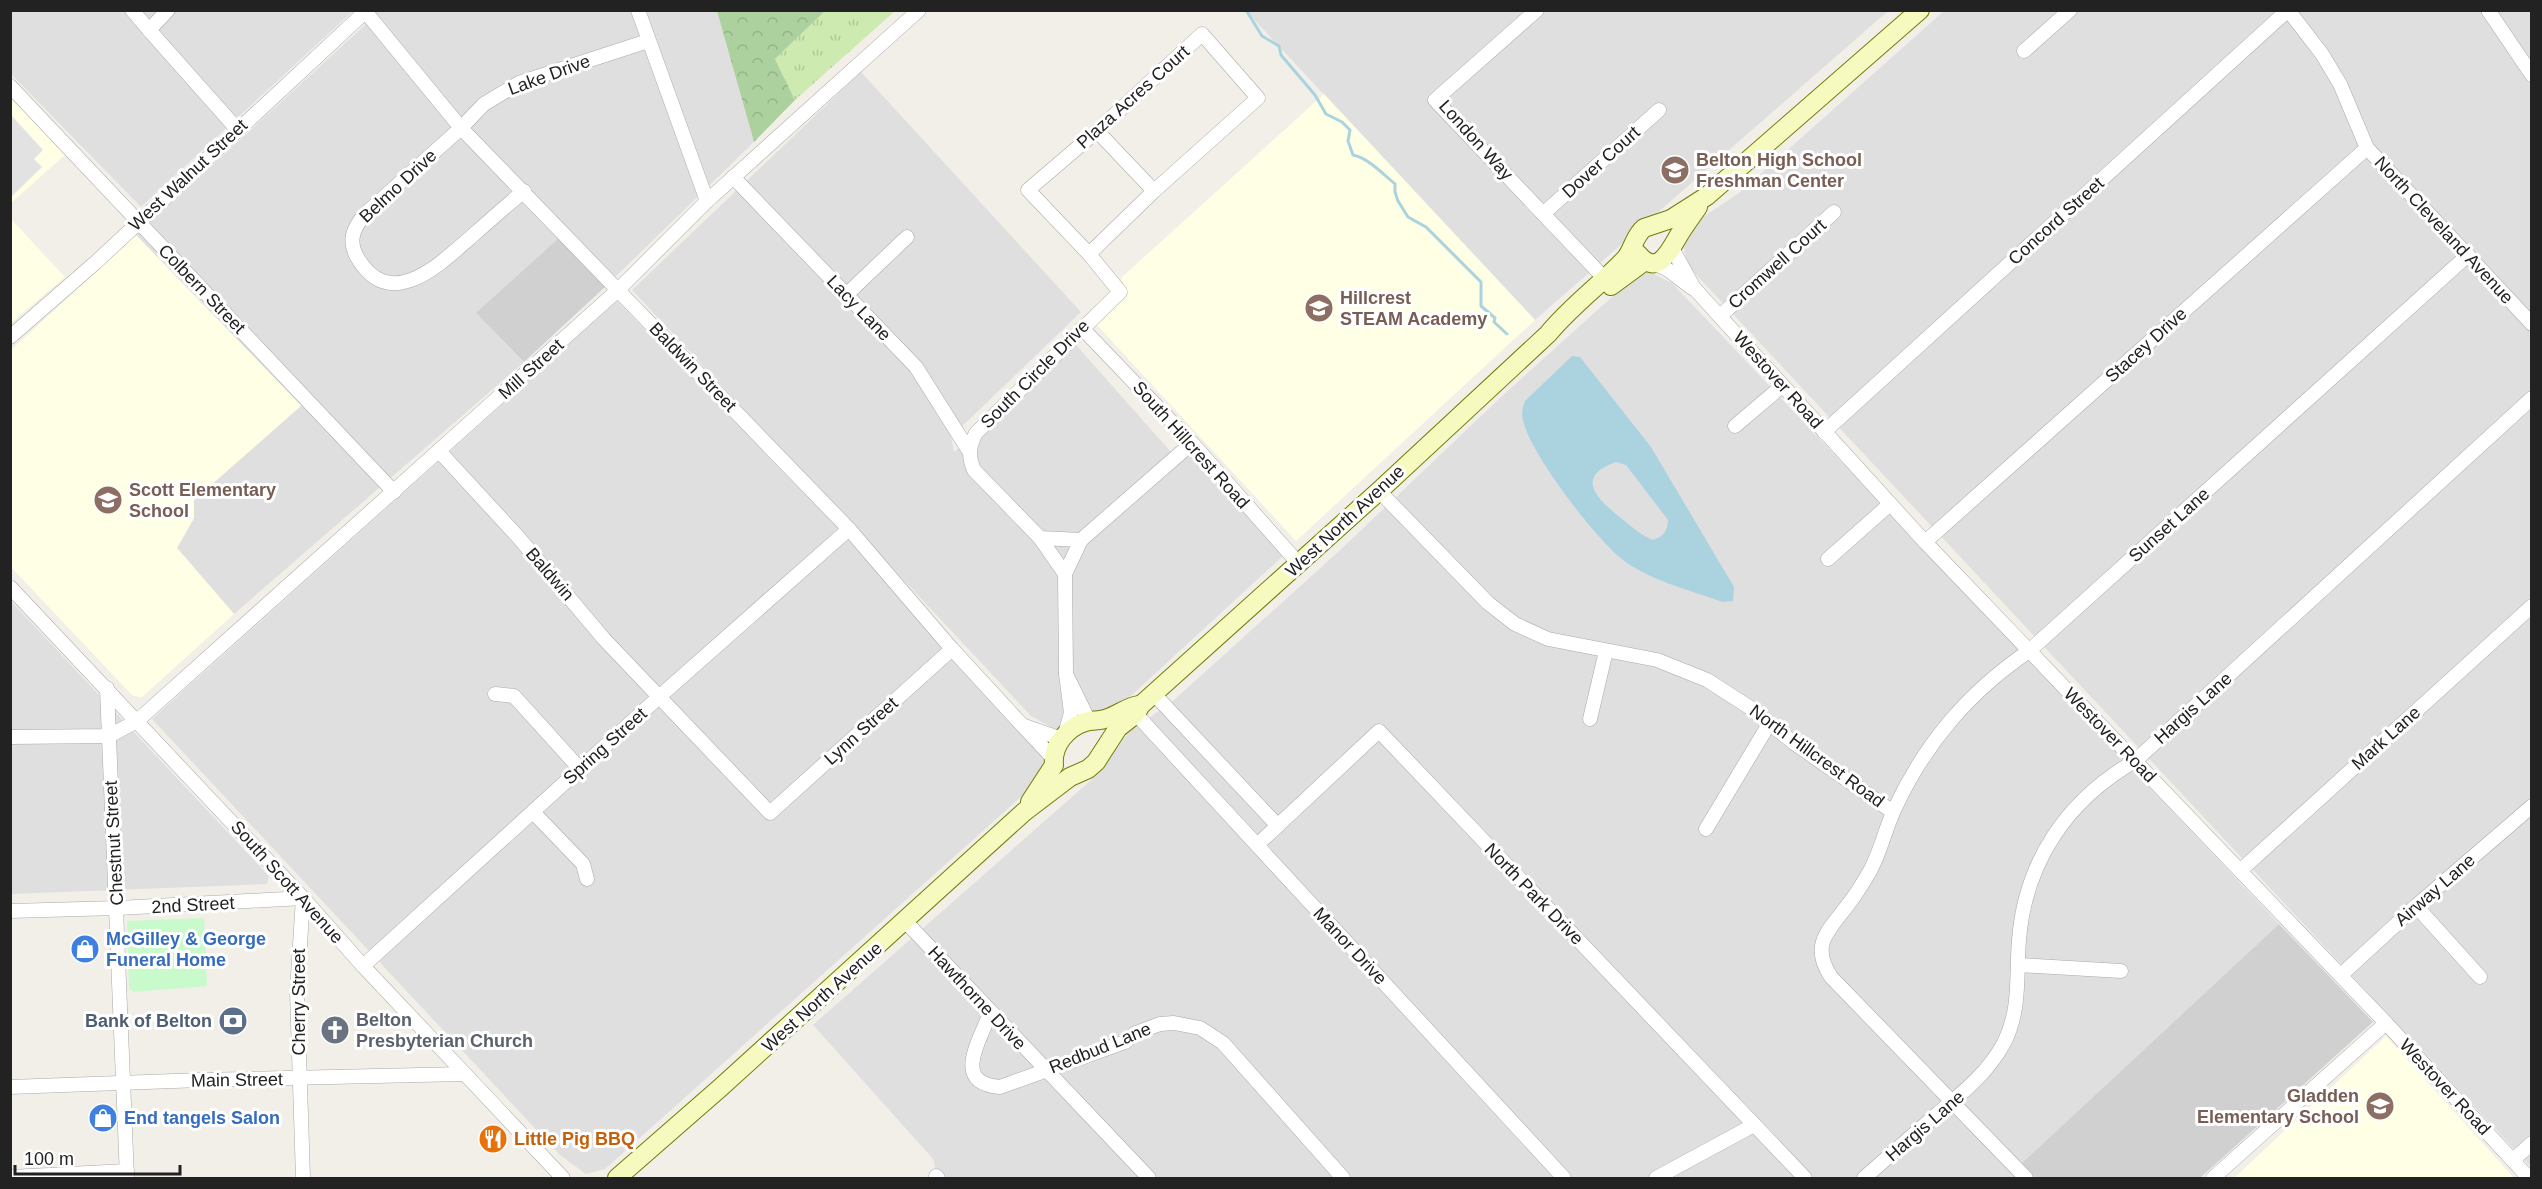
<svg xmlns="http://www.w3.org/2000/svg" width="2542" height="1189" font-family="Helvetica,sans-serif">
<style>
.residential{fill:#e0dfdf}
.education{fill:#ffffe5}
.religious{fill:#d0d0d0}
.grass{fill:url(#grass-tufts)}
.forest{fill:url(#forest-crowns)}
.park{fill:#c8facc}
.parking{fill:#e2e2e2}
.water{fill:#aad3df;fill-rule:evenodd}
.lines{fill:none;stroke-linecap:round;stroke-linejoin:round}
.stream{stroke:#aad3df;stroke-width:3}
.street-casing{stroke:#a9a9a9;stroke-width:15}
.secondary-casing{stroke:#707d05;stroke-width:20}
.street{stroke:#fff;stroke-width:14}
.secondary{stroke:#f7fabf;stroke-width:18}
.labels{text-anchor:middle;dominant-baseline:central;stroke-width:6;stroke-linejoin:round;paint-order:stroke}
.street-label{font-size:18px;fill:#222;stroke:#fff}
.education-label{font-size:18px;font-weight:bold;fill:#785e54;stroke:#fff;text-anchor:start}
.shop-label{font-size:18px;font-weight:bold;fill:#366cbe;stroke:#fff;text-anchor:start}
.worship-label{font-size:18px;font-weight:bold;fill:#5b616d;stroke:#fff;text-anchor:start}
.service-label{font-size:18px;font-weight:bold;fill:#4e5e75;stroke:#fff;text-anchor:end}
.food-label{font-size:18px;font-weight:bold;fill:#c56008;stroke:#fff;text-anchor:start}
</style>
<defs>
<pattern id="grass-tufts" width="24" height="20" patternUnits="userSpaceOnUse" patternTransform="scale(1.5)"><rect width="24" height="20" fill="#cdebb0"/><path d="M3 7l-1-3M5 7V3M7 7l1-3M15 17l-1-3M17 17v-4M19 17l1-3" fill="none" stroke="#b0c997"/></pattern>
<pattern id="forest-crowns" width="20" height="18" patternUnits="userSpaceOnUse" patternTransform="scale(1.5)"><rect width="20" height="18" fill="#add19e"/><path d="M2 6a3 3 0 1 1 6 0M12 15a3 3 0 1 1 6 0" fill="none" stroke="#95b388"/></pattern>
</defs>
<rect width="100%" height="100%" fill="#f2efe9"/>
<g class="residential">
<polygon points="10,11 353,11 141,207 11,74"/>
<polygon points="353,11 717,11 754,142 606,286 476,313 524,362 234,614 177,548 194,518 194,500 301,405 136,235 365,25"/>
<polygon points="1246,11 1888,11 1535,320"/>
<polygon points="1944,11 2531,11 2531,1167 1688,266 1682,241 1703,217 1739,193"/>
<polygon points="861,72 1081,312 951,437 954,452 1076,345 1171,452 1194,455 1283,556 1121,705 1057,730 1031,716 632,290"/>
<polygon points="1650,272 1672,283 2279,924 2022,1163 2036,1178 936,1178 934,1160 813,1025 1090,781 1102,769 1128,733 1174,700 1337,553 1500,398 1633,278"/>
<polygon points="617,301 835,525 1045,759 1033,786 605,1169 586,1174 560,1155 152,719"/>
<polygon points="10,600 269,876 267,884 11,894"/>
</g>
<g class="education">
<polygon points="1324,94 1535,320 1296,541 1097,325 1128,295 1121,278"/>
<polygon points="10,95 66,154 11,203 10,203"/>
<polygon points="11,219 65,277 11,323 10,323"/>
<polygon points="136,235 301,406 194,500 194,518 177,548 234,614 142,697 133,696 10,566 11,350"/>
<polygon points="2386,1036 2514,1178 2234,1178"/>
</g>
<g class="religious">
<polygon points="560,237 606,286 524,362 476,313"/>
<polygon points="2279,924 2373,1022 2200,1178 2036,1178 2022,1163"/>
</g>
<polygon class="grass" points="825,11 895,11 795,100 775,59"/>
<polygon class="forest" points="717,11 825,11 775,59 795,100 754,142"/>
<polygon class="park" points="204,918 207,986 134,992 129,989 127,921"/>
<polygon class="parking" points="11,115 43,150 34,159 42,167 11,197"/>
<path class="water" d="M1572 356 1580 357 1651 447 1734 587 1733 601 1722 602C1688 589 1645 580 1617 555 1591 532 1533 456 1524 424 1521 415 1522 409 1525 401ZM1616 462 1626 465 1668 520C1667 532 1664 536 1653 540 1641 535 1632 527 1622 519 1598 500 1573 477 1616 462Z"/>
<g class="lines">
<path class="stream" d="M1246 10 1262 36 1279 46 1281 55 1315 95 1326 114 1342 122 1350 130 1348 141 1353 155C1368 158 1382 173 1395 184V192L1398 201 1408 217 1426 227 1481 282V306L1495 318 1494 322 1507 334"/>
<g class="street-casing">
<g id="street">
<polyline points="132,10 149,30 168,10"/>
<polyline points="364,10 461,128 849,529 952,649 1022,725"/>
<polyline points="638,10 707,201"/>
<polyline points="1537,10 1435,100 1605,279"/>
<polyline points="2288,10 2322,54 2340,84 2367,148 2532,324"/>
<polyline points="2488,10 2532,75"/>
<polyline points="149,30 237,129"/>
<polyline points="2024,51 2070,10"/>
<polyline points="10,86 394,492"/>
<polyline points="1097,131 1154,191"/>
<polyline points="733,177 916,367 969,451"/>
<path d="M524 191C506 206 489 221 471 237 440 264 390 314 357 257 348 241 353 229 364 215L461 128 484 104 519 83 648 41"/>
<polyline points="1544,213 1659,110"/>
<polyline points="1672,248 1694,288 1925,542 2386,1023 2529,1178"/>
<polyline points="1652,263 1667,269 1692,288"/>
<polyline points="846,295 907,237"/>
<polyline points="1720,316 1834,212"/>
<polyline points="1082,328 1192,443 1299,564"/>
<polyline points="10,337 95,263 365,12"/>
<polyline points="1735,426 1782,386"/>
<polyline points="1824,432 2288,10"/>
<polyline points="439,451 519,538 604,639 770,813 952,649"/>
<polyline points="1379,491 1488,603 1515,624 1548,639 1657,660 1707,680 1749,707 1794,743 1893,812"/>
<polyline points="1040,538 1081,540"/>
<polyline points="1925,542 2367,148"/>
<polyline points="1828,559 1890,504"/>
<path d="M1065 574 1040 538 974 470C968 456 969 446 976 433L1120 292 1089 254 1028 190 1097 131 1202 34 1258 98 1154 191 1089 254"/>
<polyline points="10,587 303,898 363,966 563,1178"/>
<polyline points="1066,674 1065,574 1081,540 1192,443"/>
<polyline points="107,688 127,1178"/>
<polyline points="495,694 514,696 580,769"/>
<polyline points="1154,694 1278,826"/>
<polyline points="1136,714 1564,1178"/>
<polyline points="1590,719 1606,651"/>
<polyline points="1065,734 1071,713 1066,674 1089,721"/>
<polyline points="10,737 109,736 137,721 618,290 707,201 919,10"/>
<polyline points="1053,758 1022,725 1062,739"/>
<polyline points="533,812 583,864 587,879"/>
<polyline points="1706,829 1769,724"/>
<polyline points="1257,845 1379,731 1805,1178"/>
<polyline points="2241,870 2532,606"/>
<polyline points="2416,906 2480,977"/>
<polyline points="10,911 118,908 303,898 297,991 303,1178"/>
<polyline points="905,921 1149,1178"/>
<polyline points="2019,965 2121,971"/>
<polyline points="363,966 660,696 849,529"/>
<polyline points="2341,975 2416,906 2532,806"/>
<path d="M990 1013C980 1041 951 1083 1000 1087L1125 1042 1136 1033 1160 1024 1174 1023 1200 1028 1223 1043 1343 1178"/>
<polyline points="10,1087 201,1080 464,1074"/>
<polyline points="2513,1160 2532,1143"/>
<polyline points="936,1176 938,1178"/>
<polyline points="10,1177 127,1171"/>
<polyline points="1656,1178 1754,1125"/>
<path d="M1864 1178C1888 1157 1912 1136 1936 1115 1962 1093 1987 1074 2004 1043 2021 1009 2016 976 2019 940 2025 862 2067 800 2135 761L2532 398"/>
<path d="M2026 1178 1831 977C1810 945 1828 931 1847 906 1856 895 1863 883 1870 871 1881 851 1885 829 1895 808 1926 742 1969 692 2029 651L2468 255"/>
<polyline points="2213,1178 2386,1023"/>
</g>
</g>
<g class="secondary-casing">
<g id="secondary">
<path d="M1638 254C1658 278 1670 250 1679 235 1685 225 1692 216 1698 207"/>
<polyline points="1611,286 1645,261"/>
<path d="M1030 802 1054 765C1052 745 1067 728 1085 722 1093 720 1101 721 1108 718 1119 714 1127 707 1139 705"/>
<path d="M617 1178 720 1088 1024 812 1070 777 1088 769 1096 762 1118 728 1136 714 1141 705 1379 491 1548 334C1571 306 1600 285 1625 259 1633 250 1634 236 1644 228L1671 219 1707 196 1920 10"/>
</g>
</g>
<use href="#street" class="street"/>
<use href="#secondary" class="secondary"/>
</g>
<defs>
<g id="school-disc" transform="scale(1.5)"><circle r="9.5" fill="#8d6e63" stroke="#fff"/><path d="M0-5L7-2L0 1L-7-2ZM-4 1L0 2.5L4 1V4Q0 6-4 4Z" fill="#fff"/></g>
<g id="shop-disc" transform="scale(1.5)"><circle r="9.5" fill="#3f7fe0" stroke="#fff"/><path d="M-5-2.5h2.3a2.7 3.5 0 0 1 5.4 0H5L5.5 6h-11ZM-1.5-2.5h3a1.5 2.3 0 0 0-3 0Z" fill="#fff"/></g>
<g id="bank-disc" transform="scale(1.5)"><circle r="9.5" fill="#5c6f8a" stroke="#fff"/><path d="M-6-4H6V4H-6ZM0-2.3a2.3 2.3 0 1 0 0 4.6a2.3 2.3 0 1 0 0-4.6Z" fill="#fff"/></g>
<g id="church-disc" transform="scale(1.5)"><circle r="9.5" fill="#6b7280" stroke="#fff"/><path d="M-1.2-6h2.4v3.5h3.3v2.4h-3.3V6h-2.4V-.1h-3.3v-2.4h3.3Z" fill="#fff"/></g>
<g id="restaurant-disc" transform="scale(1.5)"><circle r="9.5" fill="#e8710a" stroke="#fff"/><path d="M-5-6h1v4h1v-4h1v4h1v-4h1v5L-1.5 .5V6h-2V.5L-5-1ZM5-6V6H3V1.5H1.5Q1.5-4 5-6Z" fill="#fff"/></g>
</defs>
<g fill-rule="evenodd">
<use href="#school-disc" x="1675" y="170"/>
<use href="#school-disc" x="1319" y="308"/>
<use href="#school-disc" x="108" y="500"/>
<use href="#shop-disc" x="85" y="949"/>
<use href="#bank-disc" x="233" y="1021"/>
<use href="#church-disc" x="335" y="1030"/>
<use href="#school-disc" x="2380" y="1106"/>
<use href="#shop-disc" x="103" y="1118"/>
<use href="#restaurant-disc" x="493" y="1139"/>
</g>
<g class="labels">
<g class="street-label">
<text transform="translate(549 75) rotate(-20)">Lake Drive</text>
<text transform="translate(1133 97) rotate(-42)">Plaza Acres Court</text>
<text transform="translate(1476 140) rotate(48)">London Way</text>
<text transform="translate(1601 162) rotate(-42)">Dover Court</text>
<text transform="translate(188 175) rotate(-43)">West Walnut Street</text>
<text transform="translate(398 186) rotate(-43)">Belmo Drive</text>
<text transform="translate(2056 221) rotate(-42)">Concord Street</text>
<text transform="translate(2444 230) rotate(47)">North Cleveland Avenue</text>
<text transform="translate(1777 264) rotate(-42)">Cromwell Court</text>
<text transform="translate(202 289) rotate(46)">Colbern Street</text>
<text transform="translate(859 308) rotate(46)">Lacy Lane</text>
<text transform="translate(2146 345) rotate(-42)">Stacey Drive</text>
<text transform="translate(693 367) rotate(46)">Baldwin Street</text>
<text transform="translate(531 369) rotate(-42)">Mill Street</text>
<text transform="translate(1035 374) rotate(-45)">South Circle Drive</text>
<text transform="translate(1778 380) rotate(48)">Westover Road</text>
<text transform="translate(1191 445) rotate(48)">South Hillcrest Road</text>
<text transform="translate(1345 521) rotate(-43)">West North Avenue</text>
<text transform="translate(2169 525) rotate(-42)">Sunset Lane</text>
<text transform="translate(550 574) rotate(49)">Baldwin</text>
<text transform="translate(2193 708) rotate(-42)">Hargis Lane</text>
<text transform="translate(861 731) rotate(-42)">Lynn Street</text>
<text transform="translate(2110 735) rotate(46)">Westover Road</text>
<text transform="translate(2386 738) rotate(-42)">Mark Lane</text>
<text transform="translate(605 746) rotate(-42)">Spring Street</text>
<text transform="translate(1817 756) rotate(36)">North Hillcrest Road</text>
<text transform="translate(114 843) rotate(-93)">Chestnut Street</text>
<text transform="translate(287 882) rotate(48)">South Scott Avenue</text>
<text transform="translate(2435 890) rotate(-41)">Airway Lane</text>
<text transform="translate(1534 894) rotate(46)">North Park Drive</text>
<text transform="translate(193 905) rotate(-3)">2nd Street</text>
<text transform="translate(1350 946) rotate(47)">Manor Drive</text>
<text transform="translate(822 997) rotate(-42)">West North Avenue</text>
<text transform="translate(977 998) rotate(47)">Hawthorne Drive</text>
<text transform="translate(299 1002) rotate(-90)">Cherry Street</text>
<text transform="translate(1100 1048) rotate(-22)">Redbud Lane</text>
<text transform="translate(237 1080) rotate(-1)">Main Street</text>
<text transform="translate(2445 1087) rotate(47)">Westover Road</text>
<text transform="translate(1925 1126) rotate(-41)">Hargis Lane</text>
</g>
<g class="education-label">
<text x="1696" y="160">Belton High School<tspan x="1696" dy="21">Freshman Center</tspan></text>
<text x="1340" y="298">Hillcrest<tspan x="1340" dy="21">STEAM Academy</tspan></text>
<text x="129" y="490">Scott Elementary<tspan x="129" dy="21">School</tspan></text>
<text x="2359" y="1096" text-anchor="end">Gladden<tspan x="2359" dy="21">Elementary School</tspan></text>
</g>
<g class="shop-label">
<text x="106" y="939">McGilley &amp; George<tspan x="106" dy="21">Funeral Home</tspan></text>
<text x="124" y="1118">End tangels Salon</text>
</g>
<g class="worship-label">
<text x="356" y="1020">Belton<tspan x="356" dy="21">Presbyterian Church</tspan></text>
</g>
<g class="service-label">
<text x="212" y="1021">Bank of Belton</text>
</g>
<g class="food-label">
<text x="514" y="1139">Little Pig BBQ</text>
</g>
</g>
<rect width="2542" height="1189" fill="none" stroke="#222222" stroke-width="24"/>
<path d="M15 1165v9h165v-9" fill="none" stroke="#222222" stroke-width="3"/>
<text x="24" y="1165" font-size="18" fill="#222222" stroke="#ffffff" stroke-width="4.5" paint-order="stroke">100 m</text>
</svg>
